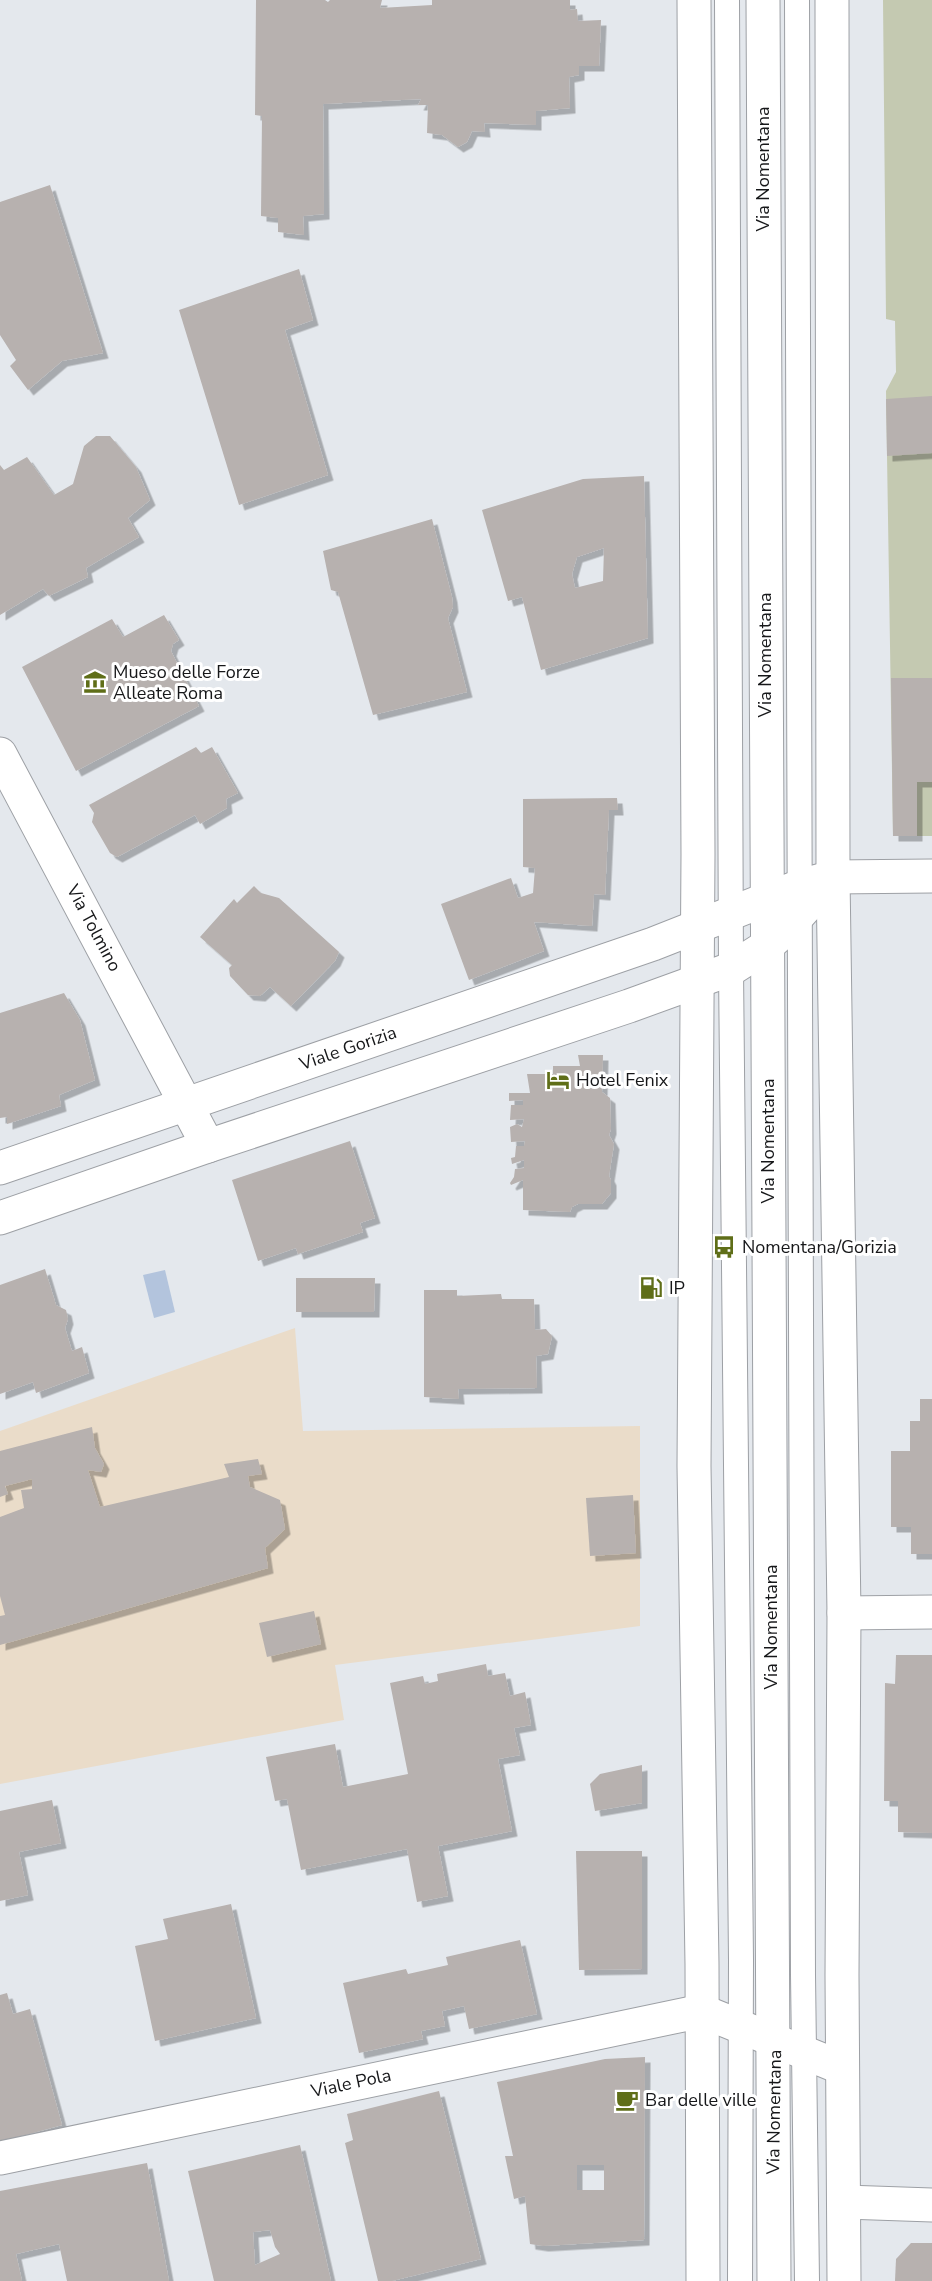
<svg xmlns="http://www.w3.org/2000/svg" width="932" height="2281" font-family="'Nunito Sans',sans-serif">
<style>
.medical{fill:#eadcc9}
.green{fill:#c4c9b1}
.water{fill:#b3c4dd}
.building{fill:#b7b1af;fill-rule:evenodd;filter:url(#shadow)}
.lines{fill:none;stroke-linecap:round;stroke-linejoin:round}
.lane-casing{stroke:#9da0a5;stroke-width:26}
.street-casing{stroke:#9da0a5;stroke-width:35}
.secondary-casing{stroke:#9da0a5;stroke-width:35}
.lane{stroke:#fff;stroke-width:24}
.street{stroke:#fff;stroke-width:33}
.secondary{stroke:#fff;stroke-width:33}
.labels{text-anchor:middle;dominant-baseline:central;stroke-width:6;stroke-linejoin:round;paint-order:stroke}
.street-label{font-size:18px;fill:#161719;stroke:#fff}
.poi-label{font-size:18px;fill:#161719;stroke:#fff;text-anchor:start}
</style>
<defs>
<filter id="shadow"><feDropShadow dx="5.5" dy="5.5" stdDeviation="0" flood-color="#0004"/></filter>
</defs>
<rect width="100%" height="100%" fill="#e4e8ed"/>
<polygon class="medical" points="295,1328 303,1431 640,1426 640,1626 335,1665 344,1720 0,1784 0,1431"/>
<polygon class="green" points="883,0 932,0 932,836 893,836 886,391 896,372 895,321 886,319"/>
<polygon class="water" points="165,1270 175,1312 154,1318 143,1275"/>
<g class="building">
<polygon points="256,0 325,0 328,2 330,0 382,0 380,8 432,5 432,0 570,0 570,10 577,9 578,21 601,20 599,66 579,66 579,75 569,77 570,108 536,111 536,125 484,123 485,132 472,131 467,142 458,147 442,135 427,133 428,105 418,105 421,99 323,104 324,214 303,216 304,235 278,232 278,218 261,216 262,116 255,115"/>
<polygon points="50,185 103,353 62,361 28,390 10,366 16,360 0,335 0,202"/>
<polygon points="299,269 313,320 285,330 328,475 239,505 179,310"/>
<polygon points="932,396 932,453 887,456 886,399"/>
<polygon points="96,436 110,436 136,467 150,500 128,518 139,537 86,568 88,577 49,596 43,589 0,615 0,465 4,470 27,457 54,495 73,484 84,446"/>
<path d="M644 476 648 638 541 670 522 597 508 601 482 510 583 479ZM604 548 603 581 575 588 572 574 577 557Z"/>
<polygon points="432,519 452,597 453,607 448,618 467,692 373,715 338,592 331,590 323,551"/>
<polygon points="164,615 179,640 173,644 171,651 199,706 76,771 22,667 112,619 123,637"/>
<polygon points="891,678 932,678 932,782 917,782 917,836 893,836"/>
<polygon points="196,747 201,753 212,747 238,793 226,799 227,808 200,824 195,815 117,857 110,853 92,822 94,813 89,805"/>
<polygon points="617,798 618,810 609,810 605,895 594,894 592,926 534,922 544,951 469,980 441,904 511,878 518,898 533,893 535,868 523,867 523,799"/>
<polygon points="254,886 261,893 279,898 339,952 335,961 291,1006 270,987 260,996 248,995 230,976 229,968 232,965 200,937 234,899 237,903"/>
<polygon points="64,993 80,1020 95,1080 59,1095 61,1106 7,1124 7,1117 0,1118 0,1013"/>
<polygon points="578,1055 603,1055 602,1092 610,1098 611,1129 609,1135 614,1144 609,1176 611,1180 611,1193 602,1204 578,1204 572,1207 570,1212 523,1210 523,1180 511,1185 510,1183 514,1177 515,1169 524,1168 524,1160 512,1164 511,1158 515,1157 516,1146 524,1146 525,1141 511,1142 510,1127 517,1124 522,1127 524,1119 510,1120 511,1105 523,1105 523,1100 509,1101 509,1093 530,1093 527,1074 553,1074 553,1066 580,1066"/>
<polygon points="350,1141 375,1218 360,1223 363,1232 298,1254 296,1248 258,1261 232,1180"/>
<polygon points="45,1269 56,1305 66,1310 68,1319 65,1328 72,1351 82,1347 89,1373 36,1393 33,1382 0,1394 0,1285"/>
<polygon points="296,1278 375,1278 374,1312 296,1312"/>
<polygon points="424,1290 457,1290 457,1296 501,1294 502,1299 534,1299 535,1330 546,1329 552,1336 548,1354 536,1356 537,1388 458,1389 459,1399 424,1397"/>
<polygon points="920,1399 932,1399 932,1554 911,1554 911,1527 891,1527 891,1451 910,1451 910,1421 920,1421"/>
<polygon points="92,1427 95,1448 104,1464 101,1472 88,1470 100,1507 229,1477 224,1464 258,1459 262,1474 248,1476 250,1487 280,1500 285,1529 265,1548 268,1568 0,1645 0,1616 5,1615 0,1596 0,1517 24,1508 21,1490 32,1489 32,1479 5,1486 8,1494 0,1497 0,1451"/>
<polygon points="633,1495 636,1553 590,1556 586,1498"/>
<polygon points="314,1611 321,1644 267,1657 259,1623"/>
<polygon points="896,1655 932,1655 932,1833 898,1832 898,1801 884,1801 885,1683 895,1684"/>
<polygon points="486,1664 488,1676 505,1673 510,1696 525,1692 531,1725 514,1728 520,1755 498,1759 512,1831 438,1846 448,1896 417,1902 407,1849 301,1870 287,1799 275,1801 266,1757 335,1744 343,1787 408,1774 390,1683 423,1676 425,1684 438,1681 437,1674"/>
<polygon points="642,1765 642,1803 595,1811 590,1784 600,1774"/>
<polygon points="52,1800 61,1843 19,1852 28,1895 0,1901 0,1811"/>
<polygon points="576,1851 642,1851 642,1969 579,1970"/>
<polygon points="231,1904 256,2018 155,2041 135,1946 168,1939 163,1919"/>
<polygon points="520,1940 537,2014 469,2029 464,2006 442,2011 445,2026 421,2031 423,2039 359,2053 343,1983 406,1969 408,1974 448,1965 446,1957"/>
<polygon points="7,1993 13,2014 30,2009 62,2125 0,2142 0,1995"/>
<path d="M645 2057 644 2240 543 2246 530 2244 525 2196 514 2199 505 2156H513L497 2082 605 2059ZM577 2165H604V2190H577Z"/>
<polygon points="439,2091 481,2259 392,2281 378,2281 345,2143 353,2140 347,2114"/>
<path d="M300 2145 331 2281H214L188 2171ZM270 2230 275 2247 280 2254 255 2265 253 2232Z"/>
<polygon points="147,2163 169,2281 67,2281 59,2244 16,2254 22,2281 0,2281 0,2191"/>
<polygon points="911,2243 932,2243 932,2281 895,2281 896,2259"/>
</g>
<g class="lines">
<g class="lane-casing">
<g id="lane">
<polyline points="727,0 731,969 741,1960 740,2281"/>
<polyline points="797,0 803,1975 807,2281"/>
</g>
</g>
<g class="street-casing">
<g id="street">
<polyline points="0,754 208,1146"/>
<polyline points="0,1168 653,944 800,886 833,877 932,876"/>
<polyline points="0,1218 208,1146 629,1006 731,969 767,946 786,929 833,877"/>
<polyline points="844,1613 932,1612"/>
<polyline points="0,2158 702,2011 842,2068"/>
<polyline points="845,2202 932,2205"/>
</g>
</g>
<g class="secondary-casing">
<g id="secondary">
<polyline points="694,0 698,854 694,1466 702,1964 703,2281"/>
<polyline points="763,0 774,2281"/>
<polyline points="832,0 833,877 844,1613 842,1975 844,2281"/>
</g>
</g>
<use href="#lane" class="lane"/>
<use href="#street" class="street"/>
<use href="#secondary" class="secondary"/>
</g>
<defs>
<g id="museum-bare" transform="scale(1.8)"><path d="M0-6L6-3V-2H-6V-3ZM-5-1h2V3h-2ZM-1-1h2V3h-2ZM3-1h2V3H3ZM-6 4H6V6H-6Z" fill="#5f6e18" stroke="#fff" stroke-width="2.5" paint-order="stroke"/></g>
<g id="hotel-bare" transform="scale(1.8)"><path d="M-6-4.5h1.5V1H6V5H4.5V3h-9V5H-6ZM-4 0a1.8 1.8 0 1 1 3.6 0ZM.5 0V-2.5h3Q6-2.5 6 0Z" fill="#5f6e18" stroke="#fff" stroke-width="2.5" paint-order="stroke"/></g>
<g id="bus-bare" transform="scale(1.8)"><path d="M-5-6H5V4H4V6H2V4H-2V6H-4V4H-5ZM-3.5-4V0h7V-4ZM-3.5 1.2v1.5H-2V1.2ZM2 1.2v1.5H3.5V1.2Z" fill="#5f6e18" stroke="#fff" stroke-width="2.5" paint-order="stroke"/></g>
<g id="fuel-bare" transform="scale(1.8)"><path d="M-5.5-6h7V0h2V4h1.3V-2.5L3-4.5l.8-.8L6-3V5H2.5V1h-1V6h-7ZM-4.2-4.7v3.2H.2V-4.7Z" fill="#5f6e18" stroke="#fff" stroke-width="2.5" paint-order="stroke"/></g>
<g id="cafe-bare" transform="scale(1.8)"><path d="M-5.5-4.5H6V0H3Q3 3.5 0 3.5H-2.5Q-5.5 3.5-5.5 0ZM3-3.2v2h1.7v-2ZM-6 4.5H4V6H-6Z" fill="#5f6e18" stroke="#fff" stroke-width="2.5" paint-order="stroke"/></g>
</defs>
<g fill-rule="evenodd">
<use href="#museum-bare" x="95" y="682"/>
<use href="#hotel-bare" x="558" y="1080"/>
<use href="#bus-bare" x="724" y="1247"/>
<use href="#fuel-bare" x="651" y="1288"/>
<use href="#cafe-bare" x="627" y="2100"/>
</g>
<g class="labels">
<g class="street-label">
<text transform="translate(763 169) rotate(-90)">Via Nomentana</text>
<text transform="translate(765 655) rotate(-90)">Via Nomentana</text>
<text transform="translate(94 928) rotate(62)">Via Tolmino</text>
<text transform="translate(348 1048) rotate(-19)">Viale Gorizia</text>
<text transform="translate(768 1141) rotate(-90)">Via Nomentana</text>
<text transform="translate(771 1627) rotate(-90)">Via Nomentana</text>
<text transform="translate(351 2083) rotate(-12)">Viale Pola</text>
<text transform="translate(774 2112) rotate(-89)">Via Nomentana</text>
</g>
<g class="poi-label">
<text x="113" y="672">Mueso delle Forze<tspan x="113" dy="21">Alleate Roma</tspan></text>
<text x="576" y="1080">Hotel Fenix</text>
<text x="742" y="1247">Nomentana/Gorizia</text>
<text x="669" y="1288">IP</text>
<text x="645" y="2100">Bar delle ville</text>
</g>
</g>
</svg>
